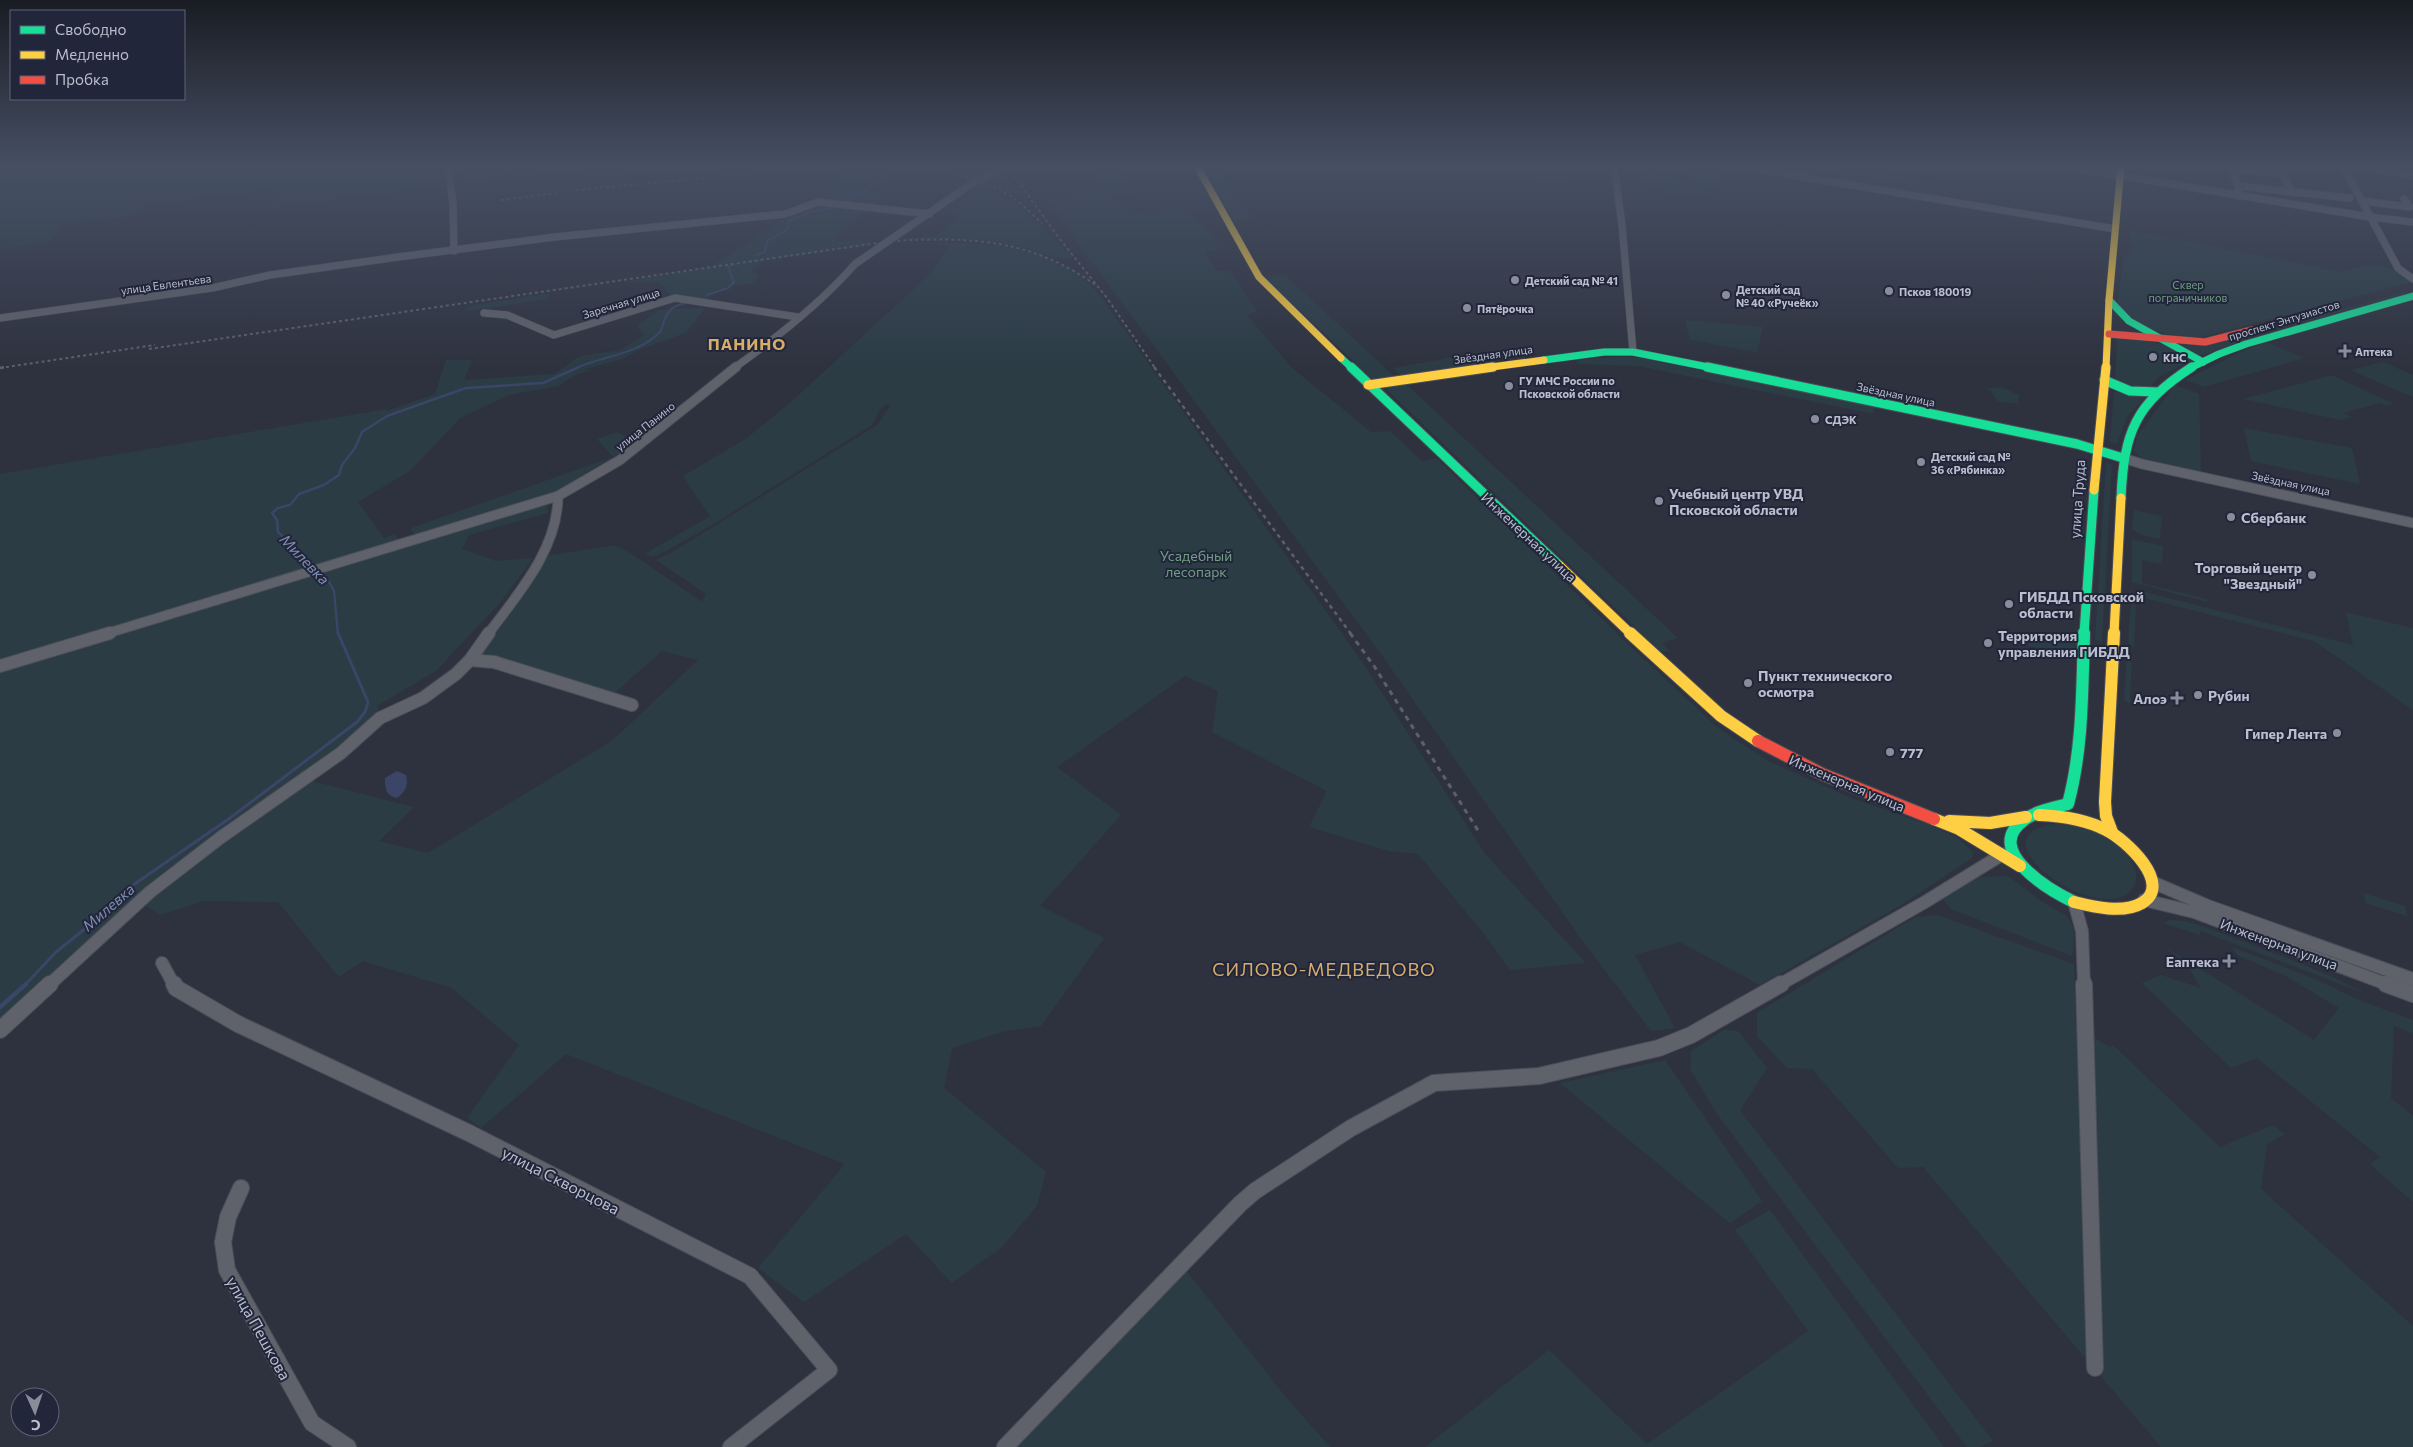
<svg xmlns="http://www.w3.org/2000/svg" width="2413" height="1447" font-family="Commissioner,sans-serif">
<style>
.green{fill:#2b3c45}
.water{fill:#3b4568}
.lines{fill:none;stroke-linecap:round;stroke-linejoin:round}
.stream-far3{stroke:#3b4568;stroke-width:2}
.stream-far2{stroke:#3b4568;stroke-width:2.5}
.stream-far1{stroke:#3b4568;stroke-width:3}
.stream{stroke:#3b4568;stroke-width:4.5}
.street-far3-casing{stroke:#4b4e58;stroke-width:8}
.street-far2-casing{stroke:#4b4e58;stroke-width:11}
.street-far1-casing{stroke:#4b4e58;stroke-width:14}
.street-casing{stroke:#4b4e58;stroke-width:18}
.fast-far2-casing{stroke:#4b4e58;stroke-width:8}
.fast-far1-casing{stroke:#4b4e58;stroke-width:11}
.fast-casing{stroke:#4b4e58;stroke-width:14}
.slow-far2-casing{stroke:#4b4e58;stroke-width:8}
.slow-far1-casing{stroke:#4b4e58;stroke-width:11}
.slow-casing{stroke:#4b4e58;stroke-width:14}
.jam-far1-casing{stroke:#4b4e58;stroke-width:8}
.jam-casing{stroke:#4b4e58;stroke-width:14}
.street-far3{stroke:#5f626b;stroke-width:7}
.street-far2{stroke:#5f626b;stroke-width:9}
.street-far1{stroke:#5f626b;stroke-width:12}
.street{stroke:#5f626b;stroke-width:16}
.fast-far2{stroke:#16e098;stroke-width:7}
.fast-far1{stroke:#16e098;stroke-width:9}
.fast{stroke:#16e098;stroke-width:12}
.slow-far2{stroke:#ffcf43;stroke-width:7}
.slow-far1{stroke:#ffcf43;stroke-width:9}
.slow{stroke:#ffcf43;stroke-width:12}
.jam-far1{stroke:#f24e42;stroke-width:7}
.jam{stroke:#f24e42;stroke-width:12}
.rail-far2{stroke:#5d606a;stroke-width:2;stroke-dasharray:3 3;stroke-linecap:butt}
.rail-far1{stroke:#5d606a;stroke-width:2.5;stroke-dasharray:4 4;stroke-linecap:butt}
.rail{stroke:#5d606a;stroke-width:3;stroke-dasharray:5 5;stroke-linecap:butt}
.poi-dot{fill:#898d9b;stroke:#21263a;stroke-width:2}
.labels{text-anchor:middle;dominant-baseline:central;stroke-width:4;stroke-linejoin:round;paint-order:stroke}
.far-poi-label{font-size:11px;font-weight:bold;fill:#babecd;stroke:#21263a;text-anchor:start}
.far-street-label{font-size:11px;fill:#babecd;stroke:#21263a}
.far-park-label{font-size:11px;fill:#719e83;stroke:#21263a}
.poi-label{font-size:14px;font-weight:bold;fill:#babecd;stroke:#21263a;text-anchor:start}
.street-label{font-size:14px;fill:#babecd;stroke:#21263a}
.park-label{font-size:14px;fill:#719e83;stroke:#21263a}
.water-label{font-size:15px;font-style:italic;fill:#818eb4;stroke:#21263a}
.far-district-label{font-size:16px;font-weight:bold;letter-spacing:1px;fill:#d8ad6a;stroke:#21263a}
.near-street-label{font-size:16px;fill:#babecd;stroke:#21263a}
.near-neighbourhood-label{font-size:18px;letter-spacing:1px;fill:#d8ad6a;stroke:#21263a}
</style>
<rect width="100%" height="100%" fill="#2e323f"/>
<g class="green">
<polygon points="0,166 330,166 331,169 442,166 446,186 271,208 275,190 143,206 132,216 62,225 51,242 0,249"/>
<polygon points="456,166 697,166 647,171 645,174 598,180 568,172 461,185"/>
<path d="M765 166H1002L1004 169 997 173 1007 177 1025 197 1021 199C980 177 938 171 892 168L901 169 875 189 888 197 837 234 835 241 874 240 866 245 762 261 752 270 760 277 752 284 728 286 704 300 671 295 661 283 624 282 711 267 788 216 829 201 838 167 765 173Z"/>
<polygon points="1085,166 1119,166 1135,192 1115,199 1135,212 1185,209 1228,248 1204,251 1217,271 1230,271 1257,311 1247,315 1291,367 1371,432 1390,431 1422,461 1436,458 1628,644 1718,728 1768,761 1851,798 1929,825 1958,838 1973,852 1972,858 1901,905 1760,985 1680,942 1635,955 1675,1028 1651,1031 1579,936 1381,654 1047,201 1043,196 1099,190"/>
<polygon points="1203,166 1220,166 1252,220 1234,221"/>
<path d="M1634 166H1647L1648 173H1658L1648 168 1652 167 1693 186 1698 179 1684 176 1690 169 1726 175 1715 191 1699 189 1724 201 1721 202 1703 194C1691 210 1654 187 1639 180V177L1646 173 1635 172Z"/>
<polygon points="1848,166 1854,166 1938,183 1932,196 1834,180"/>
<polygon points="1532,174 1574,177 1575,184 1532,182"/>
<path d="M978 182 1018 203 1072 258C1052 260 1026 246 1005 243 971 238 938 239 904 240V238L935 236 959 217 940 207Z"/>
<path d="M2129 230 2342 272C2373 263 2386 262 2413 282L2194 339C2158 334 2145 329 2117 306L2124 255H2131L2132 244Z"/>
<path d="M916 242C969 243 1026 242 1072 271 1082 276 1090 286 1098 293L1363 663 1485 854 1586 963 1510 970 1485 935 1418 854 1389 851 1309 827 1327 791 1212 732 1218 691 1185 676 1057 767 1121 815 1040 906 1104 938 1041 1026 1002 1032 952 1048 944 1088 1046 1172 1037 1206 1002 1247 952 1283 906 1234 804 1302 758 1268 845 1164 566 1054 481 1128 467 1118 519 1045 452 988 363 961 339 977 278 902 204 901 160 915 138 901 0 1037V670L415 537 411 528 613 457 597 439 617 432 627 437 650 434C616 458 577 474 546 501L548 513 469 535 462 549 496 561 533 558 503 599 437 670 377 706 381 716 304 779 414 807 379 841 428 853 613 740 698 660 662 651 612 695 475 658 518 600 546 556 615 545 635 556 702 602 706 594 656 560 676 550 877 425 891 405 886 404 879 411 872 425 715 523 664 552 651 557 645 554 710 516 683 476 747 438 791 402 928 276 950 246Z"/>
<polygon points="1285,275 1396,378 1375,381 1265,278"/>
<polygon points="2405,292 2409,293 2296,324 2293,323"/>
<polygon points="552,293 546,299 463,312 468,306"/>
<polygon points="705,308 686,333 646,347 619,360 583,370 593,370 575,375 559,386 509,395 460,418 411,470 358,502 384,538 395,534 400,541 0,662 0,474 387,409 387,411 435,394 446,360 472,360 464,380 554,374 580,356 620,350 644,335 637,326 659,310"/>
<polygon points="1685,320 1763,327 1757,352 1690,340"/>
<path d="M2271 330 2200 356 2181 345C2213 347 2241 338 2271 330Z"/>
<path d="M2117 339C2135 338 2180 343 2190 361L2159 377 2147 390 2139 391 2115 384Z"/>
<polygon points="2265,342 2304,358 2204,387 2185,380 2237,354"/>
<polygon points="1472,354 1486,366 1404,378 1393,368"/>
<polygon points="1619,357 1644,358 1875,405 1873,414 1638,366 1578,364 1576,360"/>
<polygon points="2383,362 2413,375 2413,397 2350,370"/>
<polygon points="2332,375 2394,404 2385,405 2380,403 2343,413 2352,417 2340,420 2243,399"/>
<polygon points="1406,384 1678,638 1662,643 1671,652 1660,651 1387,390 1388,388"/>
<path d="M2175 385 2199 394 2201 473C2183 469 2144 466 2134 451L2137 436Z"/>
<polygon points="2001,387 2019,395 2018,404 1997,401 1991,391 1984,389"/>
<polygon points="2114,392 2146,396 2128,415 2117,444 2110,442"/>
<polygon points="2244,428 2352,448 2360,484 2251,461"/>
<polygon points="2106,462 2112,465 2102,642 2095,640"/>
<polygon points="2134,510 2162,516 2160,539 2141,535 2132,529"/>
<polygon points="2132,539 2163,546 2162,564 2142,560 2142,583 2207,599 2207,602 2132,582"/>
<polygon points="2141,591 2353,645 2346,612 2413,628 2413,710 2314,641 2148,599"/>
<polygon points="2131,603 2136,603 2134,647 2128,643"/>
<polygon points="2030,631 2075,642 2074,657 2029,646"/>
<polygon points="2127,656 2132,657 2130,704 2124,700"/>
<path d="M2054 824C2083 824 2118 837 2133 864 2136 870 2138 879 2134 886 2106 934 1967 836 2054 824Z"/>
<polygon points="2008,876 2044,903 2066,915 2075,930 2072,956 1951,909 1943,900 1978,877"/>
<polygon points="2364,893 2405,906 2407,916 2365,903"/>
<polygon points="1937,915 2074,964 2076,1025 2109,1047 2113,1045 2220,1147 2273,1125 2285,1134 2267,1144 2261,1189 2413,1326 2413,1447 2161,1447 1923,1167 1898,1168 1812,1069 1787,1068 1757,1036 1757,1013 1915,917"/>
<path d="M2169 920C2193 920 2217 932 2239 940 2282 956 2324 971 2364 993L2201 931 2200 935 2163 923Z"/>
<polygon points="2157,942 2314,1040 2339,1008 2286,976 2237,955 2232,947 2315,979 2359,1000 2413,1020 2413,1033 2394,1026 2391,1098 2413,1116 2413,1202 2370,1164 2380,1157 2257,1058 2231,1068 2142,983 2161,975 2201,988 2186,963"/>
<polygon points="1724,1030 1738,1031 1767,1068 1740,1110 1993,1441 1980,1447 1967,1447 1717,1114 1690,1069 1691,1051"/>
<polygon points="1665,1060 1762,1201 1730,1223 1560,1083"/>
<polygon points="1770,1210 1944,1447 1425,1447 1549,1350 1647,1444 1808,1331 1735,1230"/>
<polygon points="1184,1268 1285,1396 1330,1447 1015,1447"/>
</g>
<path class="water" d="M397 771 406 775C409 785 405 792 397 798 386 796 385 789 385 778Z"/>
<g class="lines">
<g class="stream-far3">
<polyline points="847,202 894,170"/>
<polyline points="756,255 765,252 767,241 788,229 789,221 810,212 837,207"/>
<polyline points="707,295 728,288 734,282 728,267 733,264"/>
<path d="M576 368C603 356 639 354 660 332 662 329 663 324 664 321 669 307 676 305 690 302"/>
</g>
<polyline class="stream-far2" points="338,634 334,591 328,580 278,532 277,520 272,513 278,508 290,505 299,494 324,485 339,475 342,465 355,448 362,432 387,416 466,388 543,383 579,367"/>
<polyline class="stream-far1" points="25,985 56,952 91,924 123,892 230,818 357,722 365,712 368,702 338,633"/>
<polyline class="stream" points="0,1007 26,984"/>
<g class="street-far3-casing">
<g id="street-far3">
<polyline points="448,166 453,204 454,251"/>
<polyline points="1614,166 1622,225 1633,352"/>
<polyline points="1738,166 2115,229"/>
<polyline points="2062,166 2370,217 2413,222"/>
<polyline points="2343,166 2398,268 2413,279"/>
<polyline points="2360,166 2413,176"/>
<polyline points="2238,186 2231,168 2282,174 2291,190"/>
<polyline points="2239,196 2238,186 2350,198"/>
<polyline points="2362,201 2410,207 2404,199"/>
<polyline points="484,313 507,315 554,335 675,298 798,317"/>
<polyline points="0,318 212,288 270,275 398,257 555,237 785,214 818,202 929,214"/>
<path d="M734 368C775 339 822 302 855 264L977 180 996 171"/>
</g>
</g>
<g class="street-far2-casing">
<g id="street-far2">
<polyline points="2123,458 2142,464 2413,523"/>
<polyline points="105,634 558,496 620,460 736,367"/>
<path d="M488 634C518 594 558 549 558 496"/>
</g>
</g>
<g class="street-far1-casing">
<g id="street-far1">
<polyline points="470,660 494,662 632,705"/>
<polyline points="0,666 110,633"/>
<polyline points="2152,882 2208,906 2413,979"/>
<polyline points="2144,900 2194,912 2389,985"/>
<polyline points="2074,902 2082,931 2084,985"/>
<polyline points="162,963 174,985"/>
<polyline points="49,985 150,892 220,838 341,753 380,718 423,698 456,674 470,660 489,633"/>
<polyline points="1779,985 1925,902 2003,854"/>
</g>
</g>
<g class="street-casing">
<g id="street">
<polyline points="174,984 176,988 238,1024 469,1133 750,1276 829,1370 731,1447"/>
<polyline points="2084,984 2095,1368"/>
<polyline points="2386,984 2413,994"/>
<polyline points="0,1030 50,984"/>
<polyline points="241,1188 228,1217 223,1242 227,1270 312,1423 348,1447"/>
<polyline points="1005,1447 1240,1204 1255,1191 1351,1128 1434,1083 1539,1076 1659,1048 1691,1035 1781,984"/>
</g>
</g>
<g class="fast-far2-casing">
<g id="fast-far2">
<polyline points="2109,300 2129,321 2203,362"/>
<polyline points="1341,358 1352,368"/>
<polyline points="1544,360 1604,352 1633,352 1713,368"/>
<polyline points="2190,368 2219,354 2246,344 2413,296"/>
</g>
</g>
<g class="fast-far1-casing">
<g id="fast-far1">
<polyline points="1351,367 1559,565"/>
<polyline points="1707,367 2077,444 2123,458"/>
<polyline points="2104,380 2130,391 2157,392"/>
<path d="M2121 498C2124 432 2135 404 2192 367"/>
<polyline points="2084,634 2094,490"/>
</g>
</g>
<g class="fast-casing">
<path id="fast" d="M2074 902C2049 890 1982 850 2024 820 2036 811 2053 808 2068 804 2083 748 2082 691 2084 633"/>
</g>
<g class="slow-far2-casing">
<g id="slow-far2">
<polyline points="1197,166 1259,277 1341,358"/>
<polyline points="1484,368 1544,360"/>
<polyline points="2106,368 2109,300 2121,166"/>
</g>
</g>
<g class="slow-far1-casing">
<g id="slow-far1">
<polyline points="1368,385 1493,367"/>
<polyline points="2094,490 2106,367"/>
<polyline points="1559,565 1631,634"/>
<polyline points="2114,634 2121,498"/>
</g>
</g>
<g class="slow-casing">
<g id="slow">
<polyline points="1630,633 1721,716 1758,741"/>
<path d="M2039 815C2062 816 2085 819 2106 830 2125 839 2174 884 2142 903 2123 914 2094 907 2074 902"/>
<polyline points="1934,819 1959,829 2020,866"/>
<polyline points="1949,821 1990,823 2026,817"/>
<polyline points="2112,832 2106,816 2105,802 2114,633"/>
</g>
</g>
<g class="jam-far1-casing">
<polyline id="jam-far1" points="2109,334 2205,342 2252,330"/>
</g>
<g class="jam-casing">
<polyline id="jam" points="1758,741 1822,774 1934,819"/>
</g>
<use href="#street-far3" class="street-far3"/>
<use href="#street-far2" class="street-far2"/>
<use href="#street-far1" class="street-far1"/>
<use href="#street" class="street"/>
<use href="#fast-far2" class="fast-far2"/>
<use href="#fast-far1" class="fast-far1"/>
<use href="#fast" class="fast"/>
<use href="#slow-far2" class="slow-far2"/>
<use href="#slow-far1" class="slow-far1"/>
<use href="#slow" class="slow"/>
<use href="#jam-far1" class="jam-far1"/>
<use href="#jam" class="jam"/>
<g class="rail-far2">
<path d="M888 166C931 169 976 173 1013 198 1024 205 1032 215 1042 223"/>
<polyline points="1007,166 1059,238 1107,298 1155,368"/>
<polyline points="576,190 835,166"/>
<polyline points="501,200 559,193"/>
<path d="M149 349 891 241C970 237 1030 238 1097 286"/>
<polyline points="0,368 155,345"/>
</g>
<g class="rail-far1">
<polyline points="1154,367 1351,634"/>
<polyline points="0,368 5,367"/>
</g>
<polyline class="rail" points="1350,633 1374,666 1479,832"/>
</g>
<linearGradient id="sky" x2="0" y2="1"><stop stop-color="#191c23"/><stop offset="0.45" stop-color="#464f63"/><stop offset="1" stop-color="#464f63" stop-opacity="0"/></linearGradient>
<rect width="2413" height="369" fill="url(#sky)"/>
<g class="poi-dot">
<circle cx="1515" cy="280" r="5"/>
<circle cx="1889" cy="291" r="5"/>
<circle cx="1726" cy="295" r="5"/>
<circle cx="1467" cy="308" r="5"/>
<path d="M2342.5 343.5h5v5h5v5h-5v5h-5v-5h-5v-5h5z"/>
<circle cx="2153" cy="357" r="5"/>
<circle cx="1509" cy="386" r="5"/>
<circle cx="1815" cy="419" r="5"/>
<circle cx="1921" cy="462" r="5"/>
<circle cx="1659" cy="501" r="5"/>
<circle cx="2231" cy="517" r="5"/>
<circle cx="2312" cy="575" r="5"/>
<circle cx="2009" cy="604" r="5"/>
<circle cx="1988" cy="643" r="5"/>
<circle cx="1748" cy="683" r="5"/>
<circle cx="2198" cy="695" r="5"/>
<path d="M2174.5 690.5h5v5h5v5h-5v5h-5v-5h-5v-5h5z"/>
<circle cx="2337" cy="733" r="5"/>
<circle cx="1890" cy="752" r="5"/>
<path d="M2226.5 953.5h5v5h5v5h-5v5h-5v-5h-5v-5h5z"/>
</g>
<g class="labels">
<g class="far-poi-label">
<text x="1525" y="280">Детский сад № 41</text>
<text x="1736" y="289">Детский сад<tspan x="1736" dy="13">№ 40 «Ручеёк»</tspan></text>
<text x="1899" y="291">Псков 180019</text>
<text x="1477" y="308">Пятёрочка</text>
<text x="2355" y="351">Аптека</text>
<text x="2163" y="357">КНС</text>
<text x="1519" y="380">ГУ МЧС России по<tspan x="1519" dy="13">Псковской области</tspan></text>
<text x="1825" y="419">СДЭК</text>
<text x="1931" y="456">Детский сад №<tspan x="1931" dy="13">36 «Рябинка»</tspan></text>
</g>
<g class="far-street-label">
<text transform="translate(166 284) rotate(-8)">улица Евлентьева</text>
<text transform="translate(621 303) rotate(-17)">Заречная улица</text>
<text transform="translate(2284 320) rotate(-17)">проспект Энтузиастов</text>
<text transform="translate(1493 354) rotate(-8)">Звёздная улица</text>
<text transform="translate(1896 394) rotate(12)">Звёздная улица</text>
<text transform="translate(645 426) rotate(-38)">улица Панино</text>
<text transform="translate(2291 483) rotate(12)">Звёздная улица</text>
</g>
<g class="far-park-label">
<text x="2188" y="284">Сквер<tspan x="2188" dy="13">пограничников</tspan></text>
</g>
<g class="poi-label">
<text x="1669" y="493">Учебный центр УВД<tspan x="1669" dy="16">Псковской области</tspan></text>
<text x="2241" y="517">Сбербанк</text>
<text x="2302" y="567" text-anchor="end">Торговый центр<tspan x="2302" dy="16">"Звездный"</tspan></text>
<text x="2019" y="596">ГИБДД Псковской<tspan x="2019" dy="16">области</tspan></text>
<text x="1998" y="635">Территория<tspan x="1998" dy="16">управления ГИБДД</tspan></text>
<text x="1758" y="675">Пункт технического<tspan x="1758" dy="16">осмотра</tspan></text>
<text x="2208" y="695">Рубин</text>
<text x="2167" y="698" text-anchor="end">Алоэ</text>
<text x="2327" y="733" text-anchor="end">Гипер Лента</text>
<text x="1900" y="752">777</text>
<text x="2219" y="961" text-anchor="end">Еаптека</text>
</g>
<g class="street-label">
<text transform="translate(2077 499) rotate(-86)">улица Труда</text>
<text transform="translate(1529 537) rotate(43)">Инженерная улица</text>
<text transform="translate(1847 783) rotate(23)">Инженерная улица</text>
<text transform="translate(2279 944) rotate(20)">Инженерная улица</text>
</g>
<g class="park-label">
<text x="1196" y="555">Усадебный<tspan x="1196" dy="16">лесопарк</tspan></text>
</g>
<g class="water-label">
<text transform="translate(305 559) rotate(46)">Милевка</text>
<text transform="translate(108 907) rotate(-41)">Милевка</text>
</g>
<g class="far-district-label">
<text x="747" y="343">ПАНИНО</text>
</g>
<g class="near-street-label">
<text transform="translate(561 1180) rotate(27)">улица Скворцова</text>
<text transform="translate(259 1328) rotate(61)">улица Пешкова</text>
</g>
<g class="near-neighbourhood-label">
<text x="1324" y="969">СИЛОВО-МЕДВЕДОВО</text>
</g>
</g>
<rect x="10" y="10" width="175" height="90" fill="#21263a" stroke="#5e6375"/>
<rect x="20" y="26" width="25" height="8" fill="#16e098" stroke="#5e6375"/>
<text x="55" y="35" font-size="15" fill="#babecd">Свободно</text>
<rect x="20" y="51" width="25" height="8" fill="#ffcf43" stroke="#5e6375"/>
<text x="55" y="60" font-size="15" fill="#babecd">Медленно</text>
<rect x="20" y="76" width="25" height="8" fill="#f24e42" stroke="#5e6375"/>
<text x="55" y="85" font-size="15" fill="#babecd">Пробка</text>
<g transform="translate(35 1412) rotate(177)"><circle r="24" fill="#21263a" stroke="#5e6375"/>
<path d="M0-4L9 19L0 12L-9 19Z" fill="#898d9b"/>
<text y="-8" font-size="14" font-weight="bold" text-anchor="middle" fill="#babecd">С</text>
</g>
</svg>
